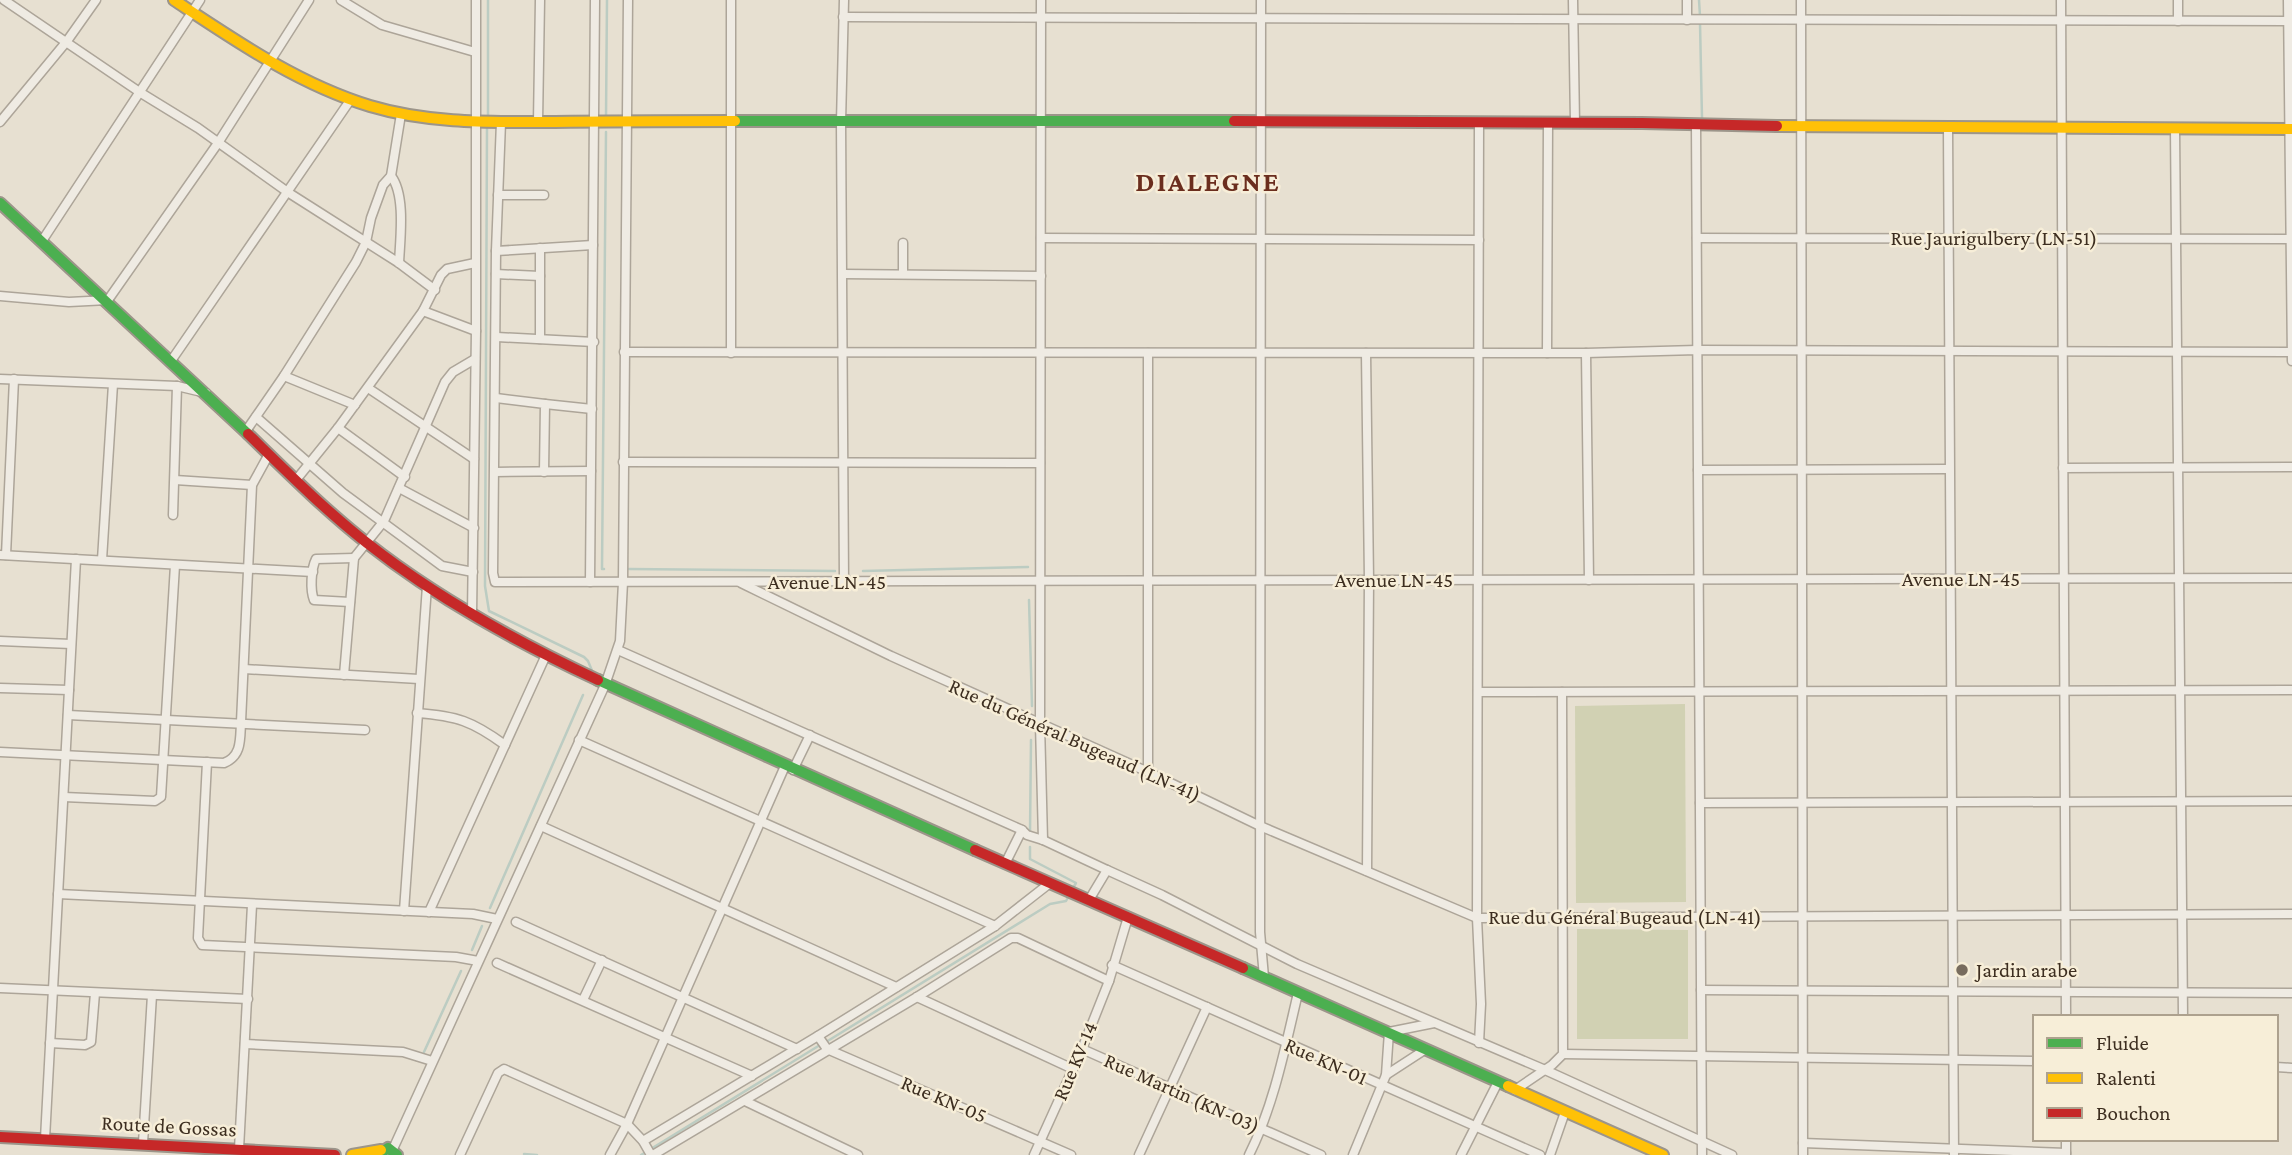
<svg xmlns="http://www.w3.org/2000/svg" width="2292" height="1155" font-family="'Crimson Pro',serif">
<style>
.cemetery{fill:#d1d1b3}
.lines{fill:none;stroke-linecap:round;stroke-linejoin:round}
.stream{stroke:#bcccc2;stroke-width:2.5}
.street-casing{stroke:#ada599;stroke-width:11}
.fast-casing{stroke:#9c958a;stroke-width:14}
.slow-casing{stroke:#9c958a;stroke-width:14}
.jam-casing{stroke:#9c958a;stroke-width:14}
.street{stroke:#efebe3;stroke-width:8}
.fast{stroke:#4caf50;stroke-width:10}
.slow{stroke:#ffc107;stroke-width:10}
.jam{stroke:#c62828;stroke-width:10}
.poi-dot{fill:#786c5e;stroke:#f7eed8;stroke-width:2.5}
.labels{text-anchor:middle;dominant-baseline:central;stroke-width:5;stroke-linejoin:round;paint-order:stroke}
.street-label{font-size:21px;fill:#3d2e20;stroke:#f7eed8}
.poi-label{font-size:21px;fill:#3d2e20;stroke:#f7eed8;text-anchor:start}
.district-label{font-size:28px;font-weight:bold;letter-spacing:2px;fill:#6b2e1e;stroke:#f7eed8}
</style>
<rect width="100%" height="100%" fill="#e7e0d1"/>
<g class="cemetery">
<polygon points="1685,704 1686,902 1576,903 1575,706"/>
<polygon points="1577,929 1688,930 1688,1039 1577,1039"/>
</g>
<g class="lines">
<g class="stream">
<polyline points="1699,0 1700,16"/>
<polyline points="1700,23 1702,118"/>
<polyline points="606,116 607,0"/>
<polyline points="488,120 488,0"/>
<polyline points="487,127 485,586 489,611 584,657 588,661 593,673"/>
<polyline points="604,569 602,569 606,132"/>
<polyline points="629,569 835,571"/>
<polyline points="863,571 1028,567"/>
<polyline points="1029,600 1032,706"/>
<polyline points="1030,833 1031,740"/>
<polyline points="1030,847 1030,859 1076,883 1073,888"/>
<polyline points="490,908 583,695"/>
<polyline points="472,950 482,926"/>
<polyline points="826,1042 1050,904 1066,901 1070,894"/>
<polyline points="424,1052 461,971"/>
<polyline points="524,1154 537,1155"/>
<polyline points="641,1155 820,1045"/>
</g>
<g class="street-casing">
<g id="street">
<polyline points="4,0 141,93 198,128 289,193 399,263 435,290"/>
<polyline points="341,0 382,25 475,52"/>
<polyline points="1041,0 1040,724 1043,840"/>
<polyline points="1261,0 1260,932 1264,977"/>
<polyline points="1573,0 1575,123"/>
<polyline points="1687,0 1687,20"/>
<polyline points="1801,0 1803,1155"/>
<polyline points="2061,0 2066,1017"/>
<polyline points="2178,0 2178,21"/>
<polyline points="2288,0 2292,361"/>
<polyline points="843,17 2292,21"/>
<polyline points="0,122 67,41 96,0"/>
<polyline points="501,122 496,251 493,573 495,582 2292,578"/>
<polyline points="538,122 540,0"/>
<polyline points="1479,123 1477,918 1481,1004 1479,1043"/>
<polyline points="1696,124 1702,1155"/>
<polyline points="1948,128 1954,1155"/>
<polyline points="2175,128 2183,1017"/>
<path d="M391 176C406 195 400 240 399 263"/>
<polyline points="498,195 544,195"/>
<polyline points="1041,238 1479,240"/>
<polyline points="1697,238 2292,239"/>
<polyline points="42,241 200,0"/>
<polyline points="496,251 593,245"/>
<polyline points="496,274 540,276"/>
<polyline points="843,274 1041,276"/>
<polyline points="903,274 903,243"/>
<polyline points="0,296 69,302 108,300 218,143 309,0"/>
<polyline points="423,311 476,331"/>
<polyline points="497,337 594,342"/>
<polyline points="540,339 540,248"/>
<polyline points="624,352 1586,353 1697,350 2292,352"/>
<polyline points="731,353 731,0"/>
<polyline points="1148,353 1148,772"/>
<polyline points="1366,353 1369,580 1367,871"/>
<polyline points="1547,353 1548,123"/>
<polyline points="1586,353 1589,580"/>
<polyline points="171,361 351,99"/>
<polyline points="284,376 355,405"/>
<polyline points="0,379 177,386 206,393"/>
<polyline points="368,388 474,459"/>
<polyline points="496,398 545,404 544,472"/>
<polyline points="545,404 592,409"/>
<polyline points="256,417 343,493 442,566 473,572"/>
<polyline points="338,428 405,477"/>
<polyline points="246,431 284,376 356,262 366,242 371,218 383,185 391,176 401,114"/>
<polyline points="623,462 1040,463"/>
<polyline points="2063,468 2292,467"/>
<polyline points="1698,470 1948,469"/>
<polyline points="495,472 591,471"/>
<polyline points="175,480 252,485"/>
<polyline points="296,480 338,428 423,311 441,275 447,269 475,263"/>
<polyline points="399,488 474,528"/>
<polyline points="173,515 177,386"/>
<polyline points="0,555 313,572"/>
<polyline points="6,555 14,379"/>
<polyline points="102,560 113,384"/>
<polyline points="590,582 595,0"/>
<polyline points="844,582 841,122 844,0"/>
<polyline points="741,583 891,656 1148,772 1260,826 1477,918 2292,914"/>
<path d="M350 602 314 600C310 590 311 569 316 559L354 558"/>
<polyline points="472,614 476,331 476,0"/>
<polyline points="0,641 71,644"/>
<polyline points="618,650 1022,830"/>
<polyline points="244,669 419,679"/>
<polyline points="344,675 354,558 384,521 445,382 453,372 475,359"/>
<polyline points="0,688 69,690"/>
<polyline points="1478,692 2292,690"/>
<path d="M417 713C457 716 472 721 505 745"/>
<polyline points="68,715 365,730"/>
<polyline points="579,740 995,926"/>
<path d="M0 752 224 763C242 756 240 739 241 722L252 485 269 454"/>
<polyline points="207,762 198,938 202,945 456,957 478,961"/>
<polyline points="793,770 810,735"/>
<polyline points="64,797 155,801 161,797 175,565"/>
<polyline points="1700,803 2292,801"/>
<polyline points="541,826 896,987"/>
<polyline points="1005,864 1022,830 1027,835 1043,840 1107,870"/>
<polyline points="58,894 473,914 497,919"/>
<polyline points="1089,900 1107,870 1162,895 1297,964 1543,1069 1732,1155"/>
<polyline points="404,911 427,586"/>
<polyline points="429,912 546,655"/>
<polyline points="516,922 797,1049"/>
<polyline points="497,963 752,1076"/>
<polyline points="1112,965 1540,1155"/>
<polyline points="0,988 248,999"/>
<polyline points="1701,990 2292,993"/>
<polyline points="917,997 1073,1069"/>
<polyline points="583,1000 602,960"/>
<polyline points="818,1036 827,1049 1071,1155"/>
<polyline points="50,1043 85,1045 91,1042 95,993"/>
<polyline points="245,1044 403,1052 432,1061"/>
<polyline points="1082,1049 1321,1155"/>
<polyline points="1563,1054 2035,1061"/>
<polyline points="2276,1067 2292,1068"/>
<polyline points="1386,1075 1426,1049"/>
<polyline points="1515,1090 1552,1065 1563,1054 1562,692"/>
<polyline points="745,1101 858,1155"/>
<polyline points="45,1139 76,559"/>
<polyline points="2066,1139 2066,1155"/>
<polyline points="643,1141 818,1036 995,926 1050,883"/>
<polyline points="143,1143 152,995"/>
<polyline points="1803,1143 2066,1153"/>
<polyline points="239,1149 252,905"/>
<polyline points="393,1149 605,685 620,641 623,582 628,0"/>
<polyline points="460,1155 498,1073 504,1069 627,1124 643,1141 651,1155"/>
<polyline points="610,1155 627,1124 785,766"/>
<polyline points="653,1155 917,997 1011,938 1018,938 1109,981"/>
<polyline points="1034,1155 1082,1049 1109,981 1128,917"/>
<polyline points="1139,1155 1207,1007"/>
<path d="M1249 1155C1274 1105 1285 1048 1298 993"/>
<polyline points="1353,1155 1386,1075 1389,1032 1434,1023"/>
<polyline points="1461,1155 1498,1082"/>
<polyline points="1550,1155 1565,1112"/>
</g>
</g>
<g class="fast-casing">
<g id="fast">
<polyline points="735,121 1234,121"/>
<polyline points="0,203 248,434"/>
<polyline points="598,680 975,850"/>
<polyline points="1243,968 1508,1086"/>
<polyline points="378,1155 388,1148 397,1155"/>
</g>
</g>
<g class="slow-casing">
<g id="slow">
<path d="M174 0C236 41 298 84 370 106 430 124 492 122 555 122 615 121 675 121 735 121"/>
<polyline points="1777,126 2292,129"/>
<polyline points="1508,1086 1663,1155"/>
<polyline points="352,1155 381,1150"/>
</g>
</g>
<g class="jam-casing">
<g id="jam">
<polyline points="1234,121 1642,123 1777,126"/>
<path d="M248 434C287 472 325 510 367 543 438 599 517 642 598 680"/>
<polyline points="975,850 1243,968"/>
<polyline points="0,1137 335,1155"/>
</g>
</g>
<use href="#street" class="street"/>
<use href="#fast" class="fast"/>
<use href="#slow" class="slow"/>
<use href="#jam" class="jam"/>
</g>
<circle class="poi-dot" cx="1962" cy="970" r="7"/>
<g class="labels">
<g class="street-label">
<text x="1994" y="238">Rue Jaurigulbery (LN-51)</text>
<text x="1961" y="579">Avenue LN-45</text>
<text x="1394" y="580">Avenue LN-45</text>
<text x="827" y="582">Avenue LN-45</text>
<text transform="translate(1075 740) rotate(24)">Rue du Général Bugeaud (LN-41)</text>
<text x="1625" y="917">Rue du Général Bugeaud (LN-41)</text>
<text transform="translate(1075 1061) rotate(-67)">Rue KV-14</text>
<text transform="translate(1326 1061) rotate(24)">Rue KN-01</text>
<text transform="translate(1182 1093) rotate(24)">Rue Martin (KN-03)</text>
<text transform="translate(944 1099) rotate(23)">Rue KN-05</text>
<text transform="translate(169 1126) rotate(3)">Route de Gossas</text>
</g>
<g class="poi-label">
<text x="1976" y="970">Jardin arabe</text>
</g>
<g class="district-label">
<text x="1208" y="181">DIALEGNE</text>
</g>
</g>
<rect x="2033" y="1015" width="245" height="126" fill="#f7eed8" stroke="#ada18e" stroke-width="2"/>
<rect x="2047" y="1038" width="35" height="10" fill="#4caf50" stroke="#ada18e" stroke-width="2"/>
<text x="2096" y="1050" font-size="21" fill="#3d2e20">Fluide</text>
<rect x="2047" y="1073" width="35" height="10" fill="#ffc107" stroke="#ada18e" stroke-width="2"/>
<text x="2096" y="1085" font-size="21" fill="#3d2e20">Ralenti</text>
<rect x="2047" y="1108" width="35" height="10" fill="#c62828" stroke="#ada18e" stroke-width="2"/>
<text x="2096" y="1120" font-size="21" fill="#3d2e20">Bouchon</text>
</svg>
